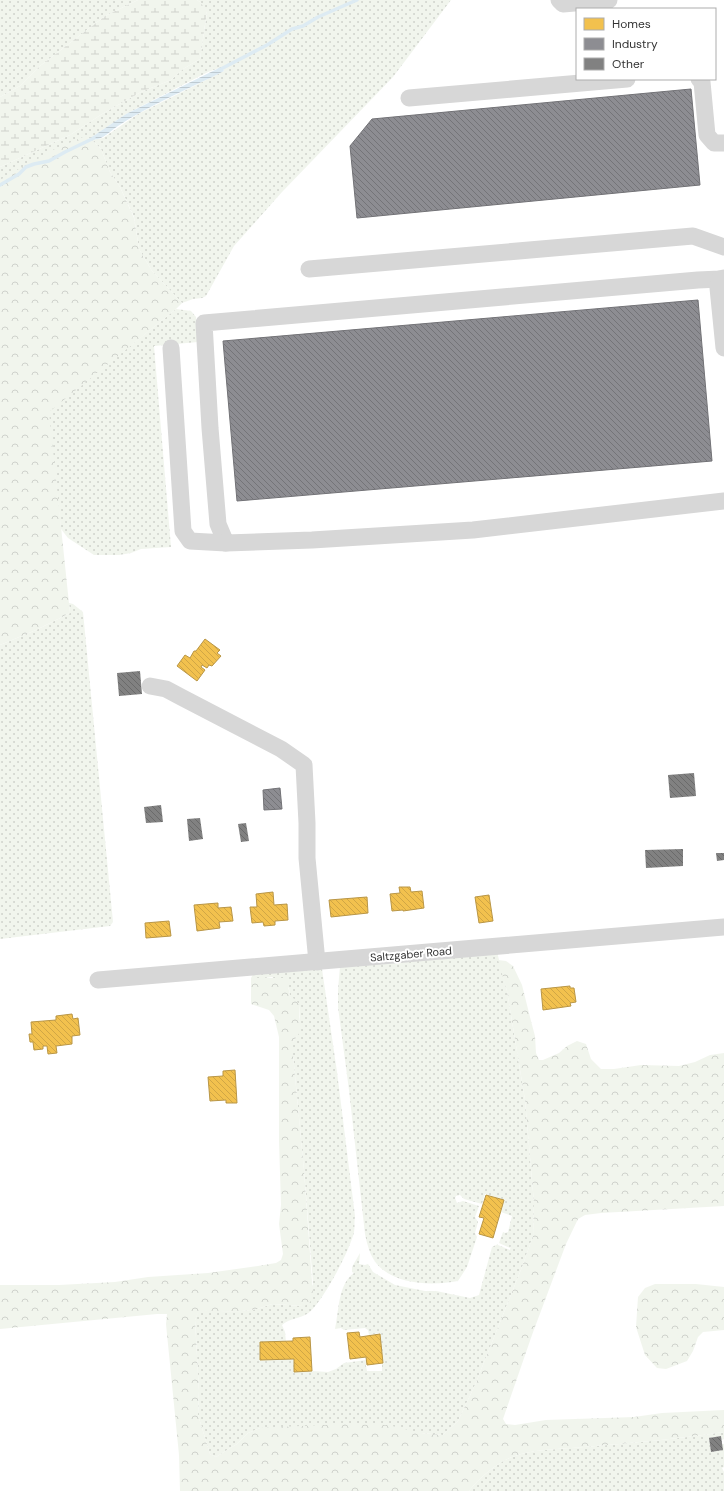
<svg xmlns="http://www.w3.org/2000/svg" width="724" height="1491" font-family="'DM Sans',sans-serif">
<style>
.grass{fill:url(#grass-dots)}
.forest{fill:url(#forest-crowns)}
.wetland{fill:url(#wetland-marsh)}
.water{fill:url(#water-rules)}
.homes{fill:url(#homes-back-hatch);stroke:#b99646}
.industry{fill:url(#industry-back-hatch);stroke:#727276}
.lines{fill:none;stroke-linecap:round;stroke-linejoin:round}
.stream{stroke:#ddebf3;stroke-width:3.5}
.building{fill:url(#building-back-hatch)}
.minor{stroke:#d7d7d7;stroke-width:17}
.labels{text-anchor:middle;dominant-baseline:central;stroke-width:4;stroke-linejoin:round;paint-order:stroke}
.street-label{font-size:11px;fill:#333;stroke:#fff}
</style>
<defs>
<pattern id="grass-dots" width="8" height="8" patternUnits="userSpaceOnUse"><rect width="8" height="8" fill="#f1f5ed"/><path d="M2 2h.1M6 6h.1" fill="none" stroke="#cfd2cc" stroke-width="1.8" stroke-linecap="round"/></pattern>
<pattern id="forest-crowns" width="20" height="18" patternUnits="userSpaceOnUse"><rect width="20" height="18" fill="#f1f5ed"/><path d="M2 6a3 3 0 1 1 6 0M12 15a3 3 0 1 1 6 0" fill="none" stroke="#cfd2cc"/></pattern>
<pattern id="wetland-marsh" width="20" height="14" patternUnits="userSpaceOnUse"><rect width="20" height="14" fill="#f1f5ed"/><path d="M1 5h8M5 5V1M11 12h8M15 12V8" fill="none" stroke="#cfd2cc"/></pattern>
<pattern id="water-rules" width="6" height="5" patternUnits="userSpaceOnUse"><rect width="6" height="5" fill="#ddebf3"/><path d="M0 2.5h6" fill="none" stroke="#becad1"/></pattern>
<pattern id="homes-back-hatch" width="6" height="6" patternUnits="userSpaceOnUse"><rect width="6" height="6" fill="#f2c14e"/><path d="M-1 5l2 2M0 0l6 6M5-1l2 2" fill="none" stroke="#d0a645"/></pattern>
<pattern id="industry-back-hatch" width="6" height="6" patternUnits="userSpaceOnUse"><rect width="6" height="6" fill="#8d8d92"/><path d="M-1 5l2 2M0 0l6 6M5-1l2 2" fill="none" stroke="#747478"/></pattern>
<pattern id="building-back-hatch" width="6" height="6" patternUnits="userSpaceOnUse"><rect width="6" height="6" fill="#818181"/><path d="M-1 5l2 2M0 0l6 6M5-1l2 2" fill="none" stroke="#6a6a6a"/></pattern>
</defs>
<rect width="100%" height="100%" fill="#fff"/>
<g class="grass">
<polygon points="0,0 138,0 105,16 40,66 20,86 0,97"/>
<polygon points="197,0 451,0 393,77 282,192 234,246 206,296 202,298 193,299 182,303 152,271 139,249 134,217 120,187 110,172 101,149 92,140 103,138 138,114 224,71 222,67 208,72 126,114 91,138 80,141 0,182 0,167 70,135 102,114 141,92 171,80 183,69 200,59 207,12 200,2"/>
<polygon points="176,309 191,311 196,317 198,340 198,342 154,346 171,547 141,549 131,553 119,555 94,555 68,538 61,529 48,412"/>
<polygon points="69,603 73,604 83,612 113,922 110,926 0,939 0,645 36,630 70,613"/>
<path d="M497 952 507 991 525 1100 534 1203 533 1236 522 1267 475 1385 458 1421 443 1435 421 1433 260 1428 248 1433 237 1444 216 1457 210 1454 198 1415 199 1391 195 1320 198 1312 242 1311 257 1309 272 1304 303 1306 313 1284 304 1170 293 1055V1042L297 1036 300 1017 299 1004 290 997 289 988 272 977 257 979 251 978 254 972 322 969 337 1072 355 1216C354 1221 355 1227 354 1232 351 1248 321 1306 307 1314 299 1319 290 1318 282 1325L285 1332 286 1342 260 1343V1360L294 1359 295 1372 312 1371 328 1372 336 1369 344 1363 366 1360V1366L367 1371H382V1363H383L379 1333 369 1335 368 1330 365 1328 344 1330 341 1328 335 1329C339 1311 338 1284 354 1273L352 1272V1267L360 1253 359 1264 365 1265 368 1264 373 1272 395 1285 425 1291H436L470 1298 479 1295 492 1247 498 1244V1245L510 1250 509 1256 511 1244 510 1248 499 1243 503 1232 505 1233 508 1232 512 1216 501 1212 504 1200 485 1194 482 1204 464 1199 460 1195 456 1196 455 1198 457 1203 463 1201 479 1206 475 1217 478 1222 475 1233 477 1237 467 1267 458 1281C432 1286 394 1285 376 1263 370 1255 367 1244 365 1234L349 1090 338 1007V990L340 966Z"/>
<path d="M724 1432V1439L722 1440 721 1436 709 1438 711 1452 723 1450 722 1444H724V1467L722 1468 724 1472V1491H469C478 1479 497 1463 512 1457 533 1449 562 1449 584 1447 631 1443 678 1439 724 1432Z"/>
</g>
<g class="forest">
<polygon points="83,137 92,140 101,149 110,172 120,187 134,218 139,249 152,271 182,303 176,309 49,412 70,613 36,630 0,645 0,180 48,152"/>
<path d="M498 960 506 961 513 966 522 985 531 1021 535 1036 536 1053 539 1060H543L559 1053 567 1046 577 1041 586 1044 591 1059 601 1069H614L641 1065 679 1066 695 1062 710 1055 724 1053V1206L601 1213 585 1215 578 1219 566 1244 532 1335 503 1419 506 1424 515 1425 546 1420 634 1417 662 1413 724 1410V1432C678 1439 631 1443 584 1447 562 1449 533 1449 512 1457 497 1463 478 1479 469 1491H180L179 1455 166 1324 167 1314H157L0 1329V1285H59L115 1282 148 1277 208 1273 258 1266 276 1263 281 1260 283 1254 279 1224 281 1205 279 1141V1037L274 1016 269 1010 251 1004V978H287L290 997 295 999 299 1004 300 1032 293 1042V1055L304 1170 313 1295C311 1302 309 1305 303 1306L272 1304 257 1309 242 1311 198 1313 195 1320 199 1391 198 1415 210 1454 216 1457 237 1444 248 1433 260 1428 343 1424 388 1425 421 1433 443 1435 458 1421 475 1385 522 1267 533 1236 534 1203 525 1100 507 991Z"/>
<polygon points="655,1284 696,1284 724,1287 724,1330 703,1332 698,1337 693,1351 687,1361 666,1369 657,1368 645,1355 636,1327 638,1297 645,1288"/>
</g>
<polygon class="wetland" points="138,0 197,0 200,2 207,11 200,59 183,69 171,80 141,92 102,114 70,135 0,167 0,97 20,86 40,66 105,16"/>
<path class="water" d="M221 67 224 71C189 89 151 104 118 126 109 132 101 142 89 139L126 114Z"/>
<g class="homes">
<polygon points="205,639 220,650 217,653 221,656 212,666 209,665 207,668 202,665 201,667 205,670 197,681 177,666 185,655 190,658 194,651 196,651"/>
<polygon points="399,887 410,887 411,892 422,891 424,908 403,911 403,910 392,911 390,894 400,893"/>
<polygon points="273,892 274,905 287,904 288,920 275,921 275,925 264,926 263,922 252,923 250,907 257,907 256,894"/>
<polygon points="489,895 493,921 479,923 475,897"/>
<polygon points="367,897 368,913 331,917 329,900"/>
<polygon points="218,903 218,908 231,907 233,921 219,922 220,928 197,931 194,905"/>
<polygon points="169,921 171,936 146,938 145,923"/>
<polygon points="570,986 570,988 574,988 576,1002 570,1003 571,1006 543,1010 541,989"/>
<polygon points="72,1014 73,1019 78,1018 80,1035 72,1036 72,1044 56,1046 57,1053 48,1054 47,1046 43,1046 43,1049 34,1050 33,1042 30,1042 29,1034 32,1034 31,1022 56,1020 56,1016"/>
<polygon points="235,1070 237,1103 226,1103 226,1100 210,1101 208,1077 223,1076 223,1071"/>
<polygon points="486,1195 504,1200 493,1238 479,1234 484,1218 479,1217"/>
<polygon points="359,1332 360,1337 380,1334 383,1363 367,1365 366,1357 350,1359 347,1333"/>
<polygon points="310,1337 312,1371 294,1372 294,1359 260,1360 260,1342 293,1341 293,1338"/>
</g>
<g class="industry">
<polygon points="691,89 700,185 357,218 350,146 372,119"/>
<polygon points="698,300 712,461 237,501 223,341"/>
<polygon points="280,788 282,809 264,810 263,790"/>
</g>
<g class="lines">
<g class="stream">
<polyline points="219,70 267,45 292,29 303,26 318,17 357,0"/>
<polyline points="0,185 19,174 26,167 34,164 49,161 65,152 94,138"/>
</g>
</g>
<g class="building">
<polygon points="140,671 142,694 119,696 117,673"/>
<polygon points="694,773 696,796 670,798 668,775"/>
<polygon points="161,805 163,822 146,823 144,807"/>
<polygon points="200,818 203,839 189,841 187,819"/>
<polygon points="246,823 249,841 241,842 238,824"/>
<polygon points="683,849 683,866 646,868 645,850"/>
<polygon points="716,853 724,853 724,860 717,861"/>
<polygon points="721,1436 723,1450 711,1452 709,1438"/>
</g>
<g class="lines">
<g class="minor">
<polyline points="559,0 563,4 609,0"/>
<polyline points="699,79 702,82 707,135 714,143 724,143"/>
<polyline points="409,98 627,79"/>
<polyline points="309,269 693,236 724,247"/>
<polyline points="724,278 720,279 698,280 204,323 210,428 218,524 226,543 312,540 473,530 724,501"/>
<polyline points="720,279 718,288 724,348"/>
<polyline points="171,348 183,531 190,541 226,543"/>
<polyline points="150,686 166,689 181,697 281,749 304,765 307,823 307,858 317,962"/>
<polyline points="98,980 724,927"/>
</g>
</g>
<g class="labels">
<g class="street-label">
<text transform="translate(411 954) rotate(-5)">Saltzgaber Road</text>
</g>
</g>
<rect x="576" y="8" width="140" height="72" fill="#ffffff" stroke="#adadad"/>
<rect x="584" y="18" width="20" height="12" fill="#f2c14e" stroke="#adadad"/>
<text x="612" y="28" font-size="12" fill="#333333">Homes</text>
<rect x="584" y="38" width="20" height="12" fill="#8d8d92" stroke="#adadad"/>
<text x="612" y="48" font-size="12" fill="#333333">Industry</text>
<rect x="584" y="58" width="20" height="12" fill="#818181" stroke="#adadad"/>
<text x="612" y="68" font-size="12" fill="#333333">Other</text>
</svg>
